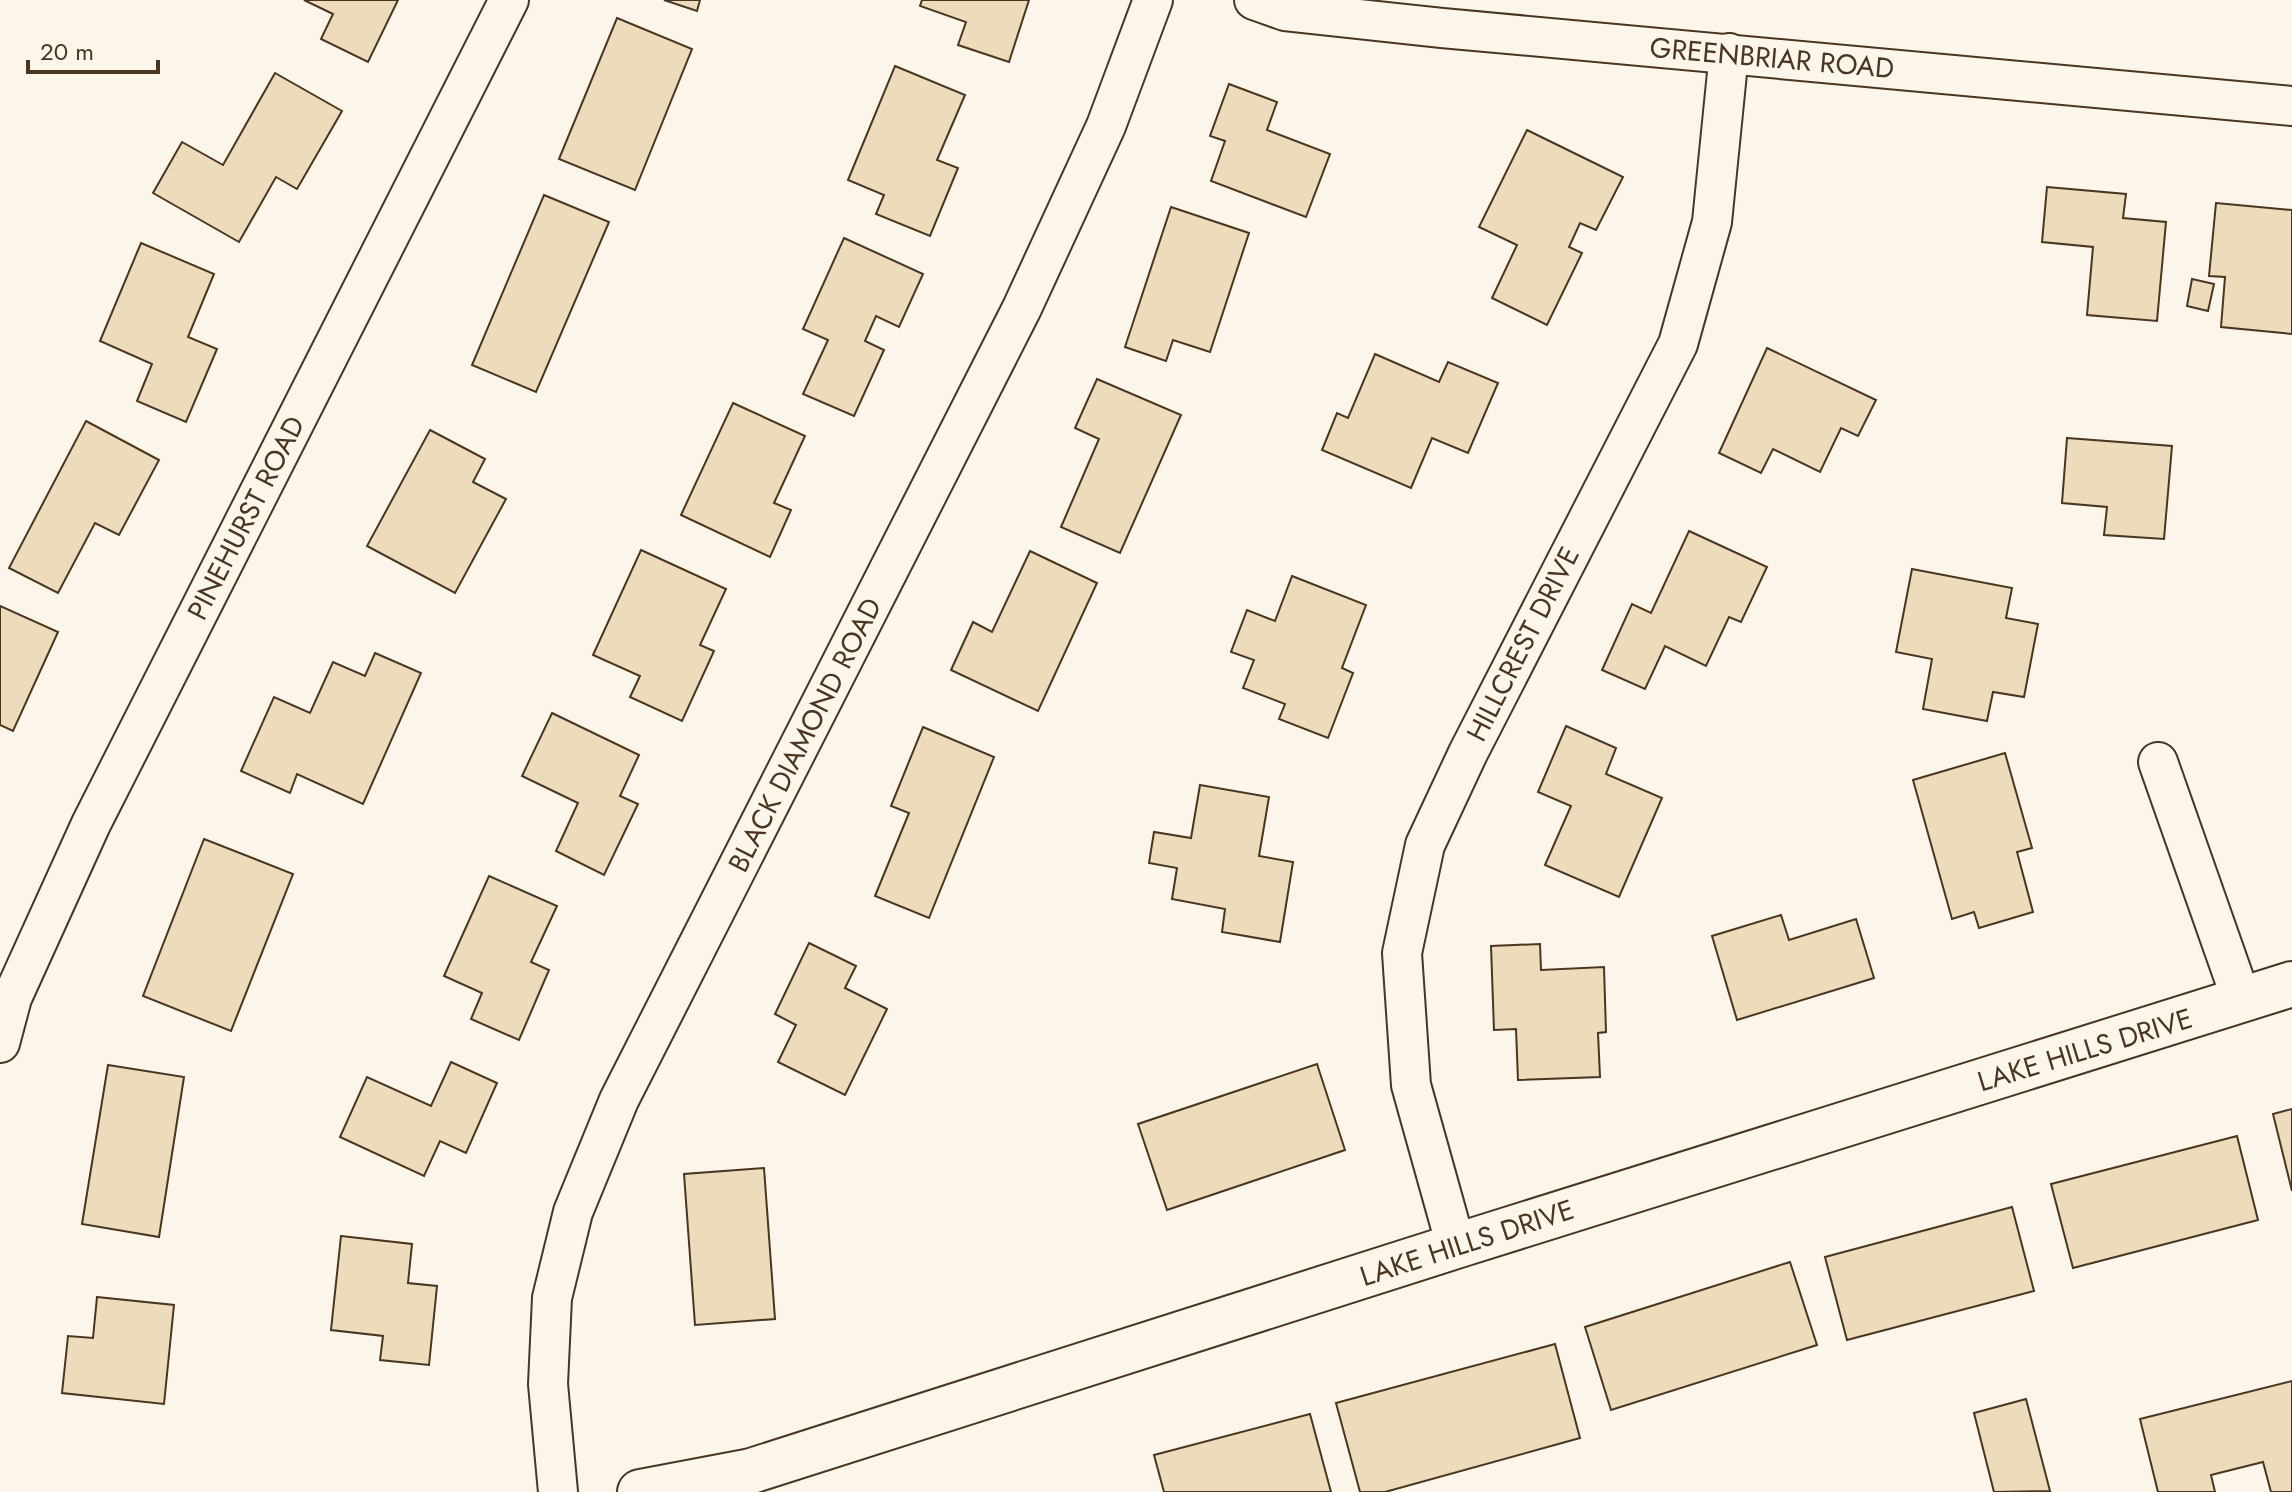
<svg xmlns="http://www.w3.org/2000/svg" width="2292" height="1492" font-family="Jost,sans-serif">
<style>
.building{fill:#ecdcbc;stroke:#4a3520;stroke-width:2}
.lines{fill:none;stroke-linecap:round;stroke-linejoin:round}
.minor-casing{stroke:#4a3520;stroke-width:42}
.tertiary-casing{stroke:#4a3520;stroke-width:48}
.minor{stroke:#fbf6e9;stroke-width:38}
.tertiary{stroke:#fbf6e9;stroke-width:44}
.labels{text-anchor:middle;dominant-baseline:central;stroke-width:6;stroke-linejoin:round;paint-order:stroke}
.street-label{font-size:28px;fill:#4a3520;stroke:#fbf6e9}
</style>
<rect width="100%" height="100%" fill="#fbf6e9"/>
<g class="building">
<polygon points="304,0 398,0 368,62 321,39 333,14"/>
<polygon points="664,0 700,0 697,11"/>
<polygon points="922,0 1029,0 1009,62 958,45 966,22 920,6"/>
<polygon points="617,18 692,49 635,190 559,159"/>
<polygon points="895,66 965,95 937,160 958,168 930,236 876,214 884,195 848,180"/>
<polygon points="275,73 342,111 297,189 276,177 239,242 153,193 182,142 223,165"/>
<polygon points="1229,84 1277,102 1267,130 1330,154 1306,217 1211,181 1225,141 1210,136"/>
<polygon points="1527,130 1623,177 1596,230 1580,223 1569,247 1582,253 1547,325 1492,298 1517,245 1479,227"/>
<polygon points="2047,187 2126,194 2123,218 2166,222 2157,321 2087,315 2093,247 2042,242"/>
<polygon points="544,195 609,222 536,392 472,365"/>
<polygon points="2216,203 2292,210 2292,334 2221,327 2225,277 2209,276"/>
<polygon points="1171,207 1249,233 1210,352 1173,340 1166,361 1125,347"/>
<polygon points="844,238 923,274 899,327 876,316 865,341 884,350 854,416 803,394 828,340 803,329"/>
<polygon points="141,243 214,274 188,337 217,349 186,422 137,401 152,364 100,341"/>
<polygon points="2192,279 2214,284 2208,311 2187,306"/>
<polygon points="1767,348 1876,400 1858,436 1841,428 1820,472 1773,449 1761,473 1719,453"/>
<polygon points="1375,354 1439,382 1448,362 1498,383 1468,453 1432,438 1411,488 1322,450 1337,413 1348,418"/>
<polygon points="1097,379 1181,415 1120,553 1061,527 1099,439 1075,428"/>
<polygon points="733,403 805,436 774,503 791,510 770,557 681,515"/>
<polygon points="86,421 159,460 119,535 95,523 58,593 9,568"/>
<polygon points="430,430 485,459 473,482 506,499 455,593 367,546"/>
<polygon points="2067,438 2172,446 2164,539 2104,535 2107,507 2062,503"/>
<polygon points="1689,531 1767,567 1741,622 1729,617 1706,666 1665,646 1645,689 1602,670 1632,604 1651,613"/>
<polygon points="641,550 726,589 700,645 714,651 682,721 630,697 640,676 593,655"/>
<polygon points="1030,551 1097,583 1038,711 951,670 973,622 992,632"/>
<polygon points="1912,569 2012,588 2006,618 2038,624 2024,697 1993,692 1987,721 1923,709 1932,659 1896,652"/>
<polygon points="1292,576 1366,605 1342,668 1353,673 1328,738 1279,719 1285,704 1243,688 1254,660 1231,652 1247,610 1275,621"/>
<polygon points="0,606 58,632 13,731 0,725"/>
<polygon points="375,653 421,673 363,804 297,774 290,793 241,771 274,697 310,713 333,662 365,676"/>
<polygon points="552,713 639,755 620,796 638,804 604,875 556,851 578,803 522,776"/>
<polygon points="1566,726 1616,748 1606,774 1662,798 1619,897 1545,865 1571,806 1538,792"/>
<polygon points="923,727 994,757 929,918 875,896 909,813 891,806"/>
<polygon points="2005,753 2032,848 2017,852 2033,912 1979,928 1974,912 1952,919 1913,780"/>
<polygon points="1200,785 1269,797 1259,856 1293,862 1280,942 1222,932 1225,909 1172,899 1177,868 1149,863 1154,832 1191,838"/>
<polygon points="204,839 293,874 231,1031 143,996"/>
<polygon points="489,876 557,906 531,962 549,970 519,1040 471,1019 482,993 444,976"/>
<polygon points="1781,915 1789,940 1856,919 1874,978 1737,1020 1712,936"/>
<polygon points="809,943 856,966 845,988 887,1009 845,1095 778,1062 796,1025 775,1014"/>
<polygon points="1540,944 1541,970 1604,967 1606,1032 1598,1033 1600,1077 1518,1080 1516,1029 1494,1030 1491,946"/>
<polygon points="451,1062 497,1083 466,1153 440,1141 424,1176 340,1137 367,1077 431,1106"/>
<polygon points="1317,1064 1345,1150 1167,1210 1138,1124"/>
<polygon points="108,1065 184,1077 159,1237 82,1224"/>
<polygon points="2292,1109 2292,1191 2273,1114"/>
<polygon points="2237,1136 2258,1220 2073,1268 2051,1184"/>
<polygon points="764,1168 775,1319 695,1325 684,1174"/>
<polygon points="2012,1207 2034,1291 1847,1340 1825,1257"/>
<polygon points="341,1236 412,1244 408,1283 437,1286 429,1365 380,1360 383,1336 331,1330"/>
<polygon points="1790,1262 1817,1345 1611,1410 1585,1327"/>
<polygon points="97,1297 174,1305 164,1404 62,1393 68,1336 93,1338"/>
<polygon points="1555,1344 1580,1438 1385,1492 1360,1492 1336,1403"/>
<polygon points="2292,1381 2292,1492 2271,1492 2263,1462 2211,1475 2215,1492 2158,1492 2140,1419"/>
<polygon points="2026,1399 2050,1491 1994,1492 1974,1413"/>
<polygon points="1310,1414 1331,1492 1164,1492 1154,1455"/>
</g>
<g class="lines">
<g class="minor-casing">
<g id="minor">
<polyline points="1254,0 1285,11 1442,28 2292,106"/>
<polyline points="2158,762 2242,1001"/>
<polyline points="0,1043 12,998 91,824 509,0"/>
<polyline points="1456,1246 1411,1085 1402,953 1425,845 1468,753 1678,344 1712,222 1729,53"/>
<polyline points="558,1492 548,1384 552,1298 573,1212 619,1100 1022,308 1106,126 1153,0"/>
</g>
</g>
<g class="tertiary-casing">
<polyline id="tertiary" points="640,1492 751,1471 1456,1246 2292,984"/>
</g>
<use href="#minor" class="minor"/>
<use href="#tertiary" class="tertiary"/>
</g>
<g class="labels">
<g class="street-label">
<text transform="translate(1772 58) rotate(5)">GREENBRIAR ROAD</text>
<text transform="translate(246 518) rotate(-63)">PINEHURST ROAD</text>
<text transform="translate(1523 644) rotate(-63)">HILLCREST DRIVE</text>
<text transform="translate(805 735) rotate(-63)">BLACK DIAMOND ROAD</text>
<text transform="translate(2085 1050) rotate(-17)">LAKE HILLS DRIVE</text>
<text transform="translate(1467 1243) rotate(-18)">LAKE HILLS DRIVE</text>
</g>
</g>
<path d="M28 60v12h130v-12" fill="none" stroke="#4a3520" stroke-width="4"/>
<text x="40" y="60" font-size="24" fill="#4a3520" stroke="#fbf6e9" stroke-width="6" paint-order="stroke">20 m</text>
</svg>
